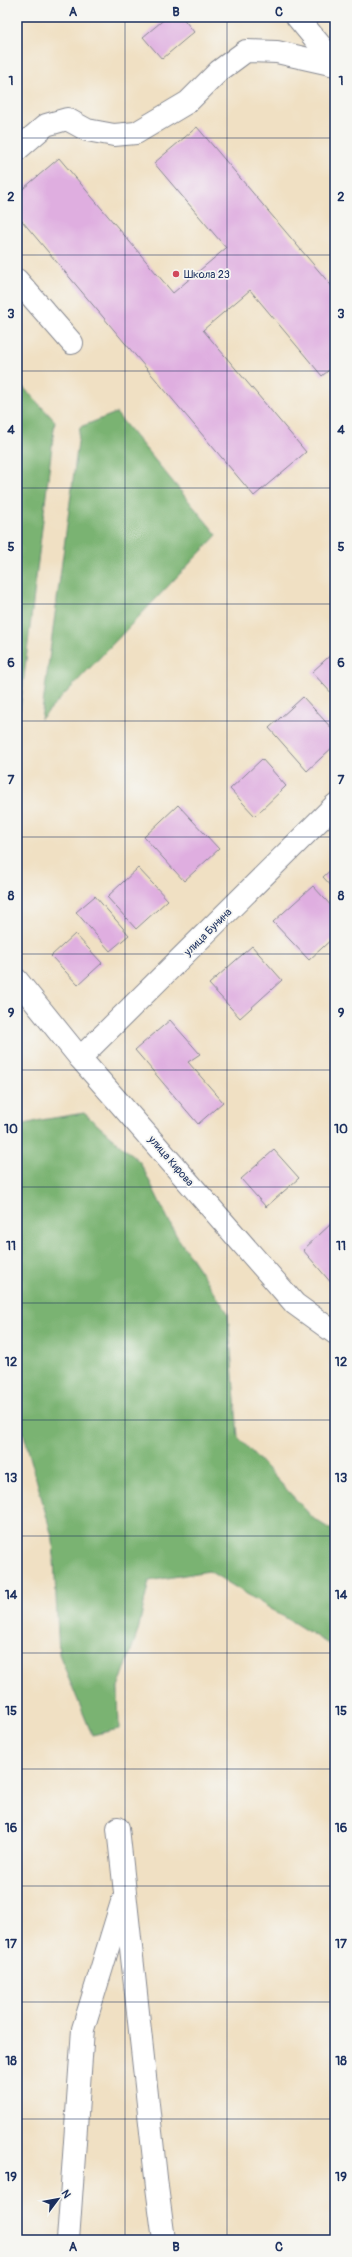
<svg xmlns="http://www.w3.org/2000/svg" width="352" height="2257" font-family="Pangolin,sans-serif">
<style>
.forest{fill:#7ab372;stroke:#4a7168}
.building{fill:#dfaee0}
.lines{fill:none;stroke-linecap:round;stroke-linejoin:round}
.minor-casing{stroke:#868890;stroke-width:24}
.minor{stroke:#fff;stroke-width:22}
.grid{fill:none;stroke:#1b2f5e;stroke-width:1;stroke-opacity:0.55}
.poi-dot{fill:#d1495b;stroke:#f6f6f2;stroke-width:1.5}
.labels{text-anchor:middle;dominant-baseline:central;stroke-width:3.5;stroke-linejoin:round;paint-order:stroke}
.poi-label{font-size:11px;fill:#1b2f5e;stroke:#f6f6f2;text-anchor:start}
.street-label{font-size:11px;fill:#1b2f5e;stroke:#f6f6f2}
.neatline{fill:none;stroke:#1b2f5e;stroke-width:1.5}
.grid-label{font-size:13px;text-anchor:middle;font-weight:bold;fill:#1b2f5e}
</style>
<rect width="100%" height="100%" fill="#f6f6f2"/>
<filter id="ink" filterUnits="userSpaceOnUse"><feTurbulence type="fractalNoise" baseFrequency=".025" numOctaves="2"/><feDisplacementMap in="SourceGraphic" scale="8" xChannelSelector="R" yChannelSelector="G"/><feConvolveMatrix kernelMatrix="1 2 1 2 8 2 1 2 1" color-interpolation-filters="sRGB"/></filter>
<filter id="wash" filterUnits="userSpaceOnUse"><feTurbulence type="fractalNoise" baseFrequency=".012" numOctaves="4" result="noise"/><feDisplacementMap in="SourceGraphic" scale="16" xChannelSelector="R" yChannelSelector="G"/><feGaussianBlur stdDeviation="0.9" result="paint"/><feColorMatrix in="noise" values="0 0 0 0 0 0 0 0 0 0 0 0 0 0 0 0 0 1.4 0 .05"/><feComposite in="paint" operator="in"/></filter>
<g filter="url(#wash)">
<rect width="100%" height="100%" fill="#f0e0c3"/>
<g class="forest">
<polygon points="17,302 22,308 17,328"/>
<polygon points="22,386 55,421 20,710 17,706 17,391"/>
<polygon points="116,413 217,535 41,719 80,427"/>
<polygon points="84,1113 140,1162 176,1235 228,1313 238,1437 314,1519 335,1532 335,1648 209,1571 149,1581 138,1631 118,1688 119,1729 92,1735 59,1654 53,1540 23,1431 17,1432 17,1126 41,1120"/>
</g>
<g id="blocks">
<g class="building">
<polygon points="167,17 182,17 194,32 162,59 143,37"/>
<polygon points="197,127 335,290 335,365 322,376 250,290 203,330 306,452 254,496 17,215 17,194 59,158 173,293 226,248 154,163"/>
<polygon points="335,651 335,697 312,672"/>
<polygon points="303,697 335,732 335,745 307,771 269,728"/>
<polygon points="262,759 286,786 255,816 230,789"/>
<polygon points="178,805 219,849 184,881 144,837"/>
<polygon points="335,866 335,890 323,877"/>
<polygon points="138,868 168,900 136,929 107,897"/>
<polygon points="313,886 335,910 335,936 309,960 273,922"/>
<polygon points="95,896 129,935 110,951 76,912"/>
<polygon points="75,934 102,963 78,985 51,956"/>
<polygon points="252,946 282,980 240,1018 209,984"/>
<polygon points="170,1020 200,1054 188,1062 223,1102 198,1124 135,1050"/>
<polygon points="274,1150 299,1178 266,1207 241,1179"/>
<polygon points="333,1222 335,1224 335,1283 333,1285 303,1250"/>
</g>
</g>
</g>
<g filter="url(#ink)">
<use href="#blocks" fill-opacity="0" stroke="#868890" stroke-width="1"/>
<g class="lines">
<g class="minor-casing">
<g id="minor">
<polyline points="297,17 335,63"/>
<polyline points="17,150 46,125 67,119 87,130 114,135 136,133 188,102 219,71 246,51 277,52 335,65"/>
<polyline points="17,280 72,343"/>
<polyline points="17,980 80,1058 295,1304 335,1333"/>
<polyline points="80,1058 335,805"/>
<polyline points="118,1828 157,2187 164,2240"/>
<polyline points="68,2240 83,2029 122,1902"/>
</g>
</g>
<use href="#minor" class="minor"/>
</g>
</g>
<path class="grid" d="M125 17V2240M227 17V2240M17 138H335M17 255H335M17 371H335M17 488H335M17 604H335M17 721H335M17 837H335M17 954H335M17 1070H335M17 1187H335M17 1303H335M17 1420H335M17 1536H335M17 1653H335M17 1769H335M17 1886H335M17 2002H335M17 2119H335"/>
<circle class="poi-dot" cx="176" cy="274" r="4"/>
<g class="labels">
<g class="poi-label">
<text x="184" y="274">Школа 23</text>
</g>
<g class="street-label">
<text transform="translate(208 932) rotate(-45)">улица Бунина</text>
<text transform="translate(171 1161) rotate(49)">улица Кирова</text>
</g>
</g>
<rect width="352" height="2257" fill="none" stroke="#f6f6f2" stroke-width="44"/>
<g transform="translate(58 2199) rotate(58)" stroke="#f6f6f2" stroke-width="3" paint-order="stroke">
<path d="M0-3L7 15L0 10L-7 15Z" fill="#1b2f5e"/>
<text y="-6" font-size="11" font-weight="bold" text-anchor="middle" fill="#1b2f5e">N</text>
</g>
<rect x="22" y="22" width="308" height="2213" class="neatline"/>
<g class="grid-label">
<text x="73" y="16">A</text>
<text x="176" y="16">B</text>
<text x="279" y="16">C</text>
<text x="11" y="85">1</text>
<text x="341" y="85">1</text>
<text x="11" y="201">2</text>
<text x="341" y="201">2</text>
<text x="11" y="318">3</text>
<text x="341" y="318">3</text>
<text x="11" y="434">4</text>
<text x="341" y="434">4</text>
<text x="11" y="551">5</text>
<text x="341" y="551">5</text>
<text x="11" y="667">6</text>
<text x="341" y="667">6</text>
<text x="11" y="784">7</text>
<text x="341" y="784">7</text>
<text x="11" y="900">8</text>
<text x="341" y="900">8</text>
<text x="11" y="1017">9</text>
<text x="341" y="1017">9</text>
<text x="11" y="1133">10</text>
<text x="341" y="1133">10</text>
<text x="11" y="1250">11</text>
<text x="341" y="1250">11</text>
<text x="11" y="1366">12</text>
<text x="341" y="1366">12</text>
<text x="11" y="1482">13</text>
<text x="341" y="1482">13</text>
<text x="11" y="1599">14</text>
<text x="341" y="1599">14</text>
<text x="11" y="1715">15</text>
<text x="341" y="1715">15</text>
<text x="11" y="1832">16</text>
<text x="341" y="1832">16</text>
<text x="11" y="1948">17</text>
<text x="341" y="1948">17</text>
<text x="11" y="2065">18</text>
<text x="341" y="2065">18</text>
<text x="11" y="2181">19</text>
<text x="341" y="2181">19</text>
<text x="73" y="2251">A</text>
<text x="176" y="2251">B</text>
<text x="279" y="2251">C</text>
</g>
</svg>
